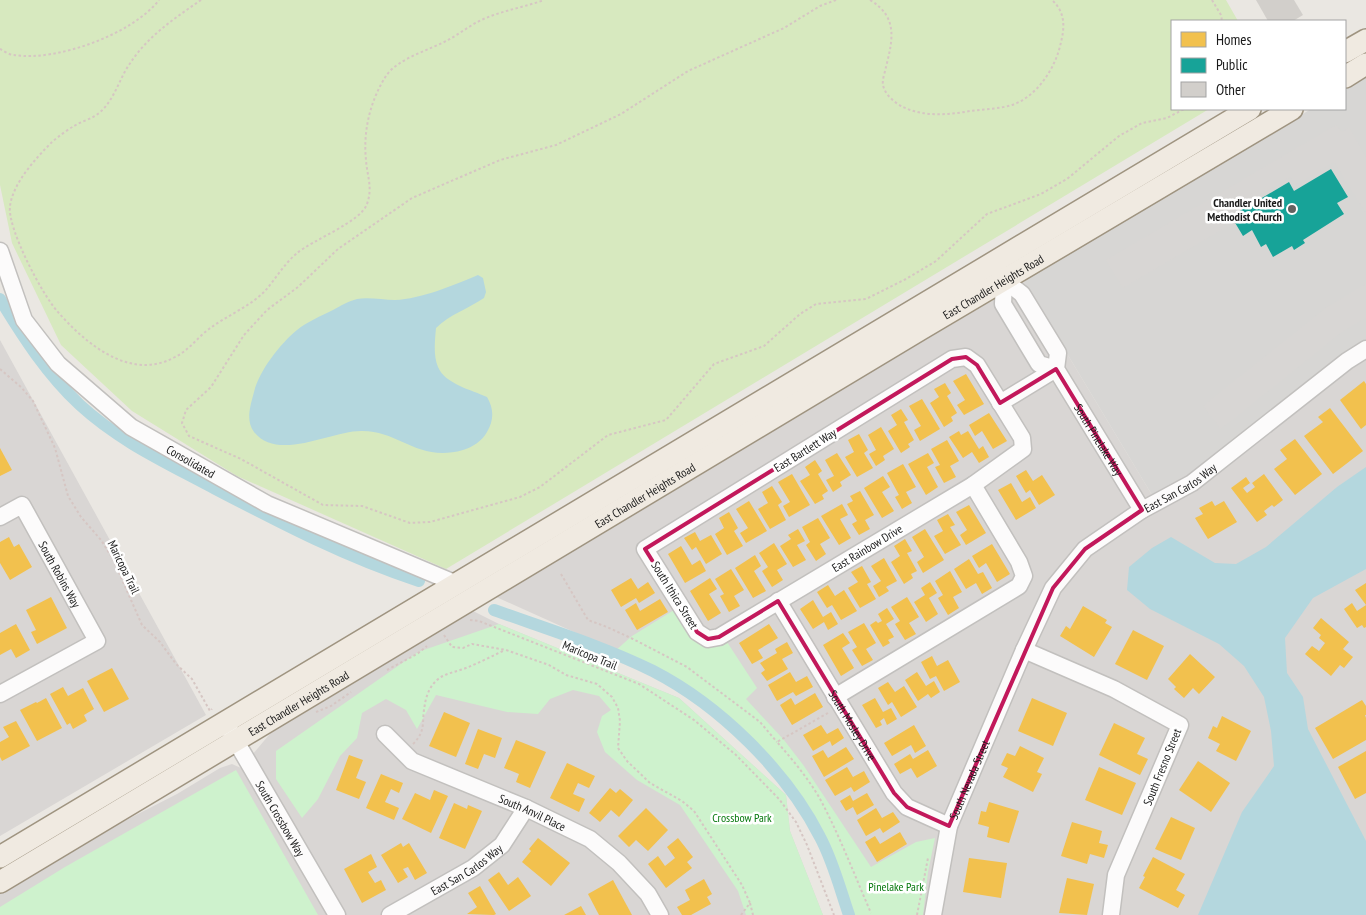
<svg xmlns="http://www.w3.org/2000/svg" width="1366" height="915" font-family="'PT Sans Narrow',sans-serif">
<style>
.residential{fill:#d9d6d4}
.religious{fill:#d7d6d4}
.grass{fill:#d7e9bf}
.park{fill:#cef2cd}
.parking{fill:#d8d6d4}
.water{fill:#b4d7de}
.homes{fill:#f2c14e}
.public{fill:#17a398}
.lines{fill:none;stroke-linecap:round;stroke-linejoin:round}
.canal{stroke:#b4d7de;stroke-width:12}
.building{fill:#d2cfcb}
.minor-casing{stroke:#c2c0be;stroke-width:19}
.major-casing{stroke:#9f9480;stroke-width:24}
.path{stroke:#d6c6c3;stroke-width:2;stroke-dasharray:2.5 2.5;stroke-linecap:butt}
.minor{stroke:#fcfbfb;stroke-width:16}
.major{stroke:#f0eae1;stroke-width:21}
.marked{fill:none;stroke:#c2185b;stroke-width:4;stroke-linejoin:round}
.poi-dot{fill:#636260;stroke:#fff;stroke-width:2}
.labels{text-anchor:middle;dominant-baseline:central;stroke-width:5;stroke-linejoin:round;paint-order:stroke}
.poi-label{font-size:12px;font-weight:bold;fill:#1a1a1a;stroke:#fff;text-anchor:end}
.street-label{font-size:12px;fill:#1a1a1a;stroke:#fff}
.park-label{font-size:12px;fill:#07790e;stroke:#fff}
</style>
<rect width="100%" height="100%" fill="#eae7e2"/>
<g class="residential">
<polygon points="1024,282 1152,495 1366,340 1366,915 852,915 825,839 807,808 786,779 737,728 693,693 645,664 494,596 554,558"/>
<polygon points="0,340 206,715 0,836"/>
<polygon points="471,610 499,624 679,698 786,795 790,831 823,915 0,915 0,894 95,836 177,794 220,768 232,764 241,768 274,729"/>
</g>
<polygon class="religious" points="1366,76 1366,340 1302,386 1203,465 1152,495 1024,282 1032,275 1311,109 1345,109 1345,89"/>
<polygon class="grass" points="0,0 1226,0 1238,21 1172,21 1172,109 1209,109 446,569 237,476 132,411 61,345 12,243 0,185"/>
<g class="park">
<path d="M674 610C683 625 692 648 712 647 717 647 723 643 727 642L757 688 746 699 784 740 804 766 871 867 916 842 935 838 928 872 923 915H852L825 839 807 808 786 779 737 728 693 693 645 664 615 651 632 636Z"/>
<polygon points="499,624 679,698 786,795 790,831 823,915 746,915 738,891 680,805 637,780 605,752 597,732 602,716 611,710 599,696 573,690 550,699 538,714 507,712 436,695 417,729 406,710 386,699 362,713 357,738 340,756 318,799 302,818 276,779 276,751 418,652"/>
<polygon points="236,770 318,915 0,915 0,907 65,867"/>
</g>
<g class="parking">
<polygon points="1336,125 1342,132 1349,128 1366,157 1366,213 1334,162 1295,185 1290,177 1220,218 1225,228 1123,288 1106,260"/>
<polygon points="1366,284 1366,318 1343,331 1221,429 1203,406 1327,307"/>
</g>
<g class="water">
<path d="M478 275 483 278 486 292 484 298C468 309 450 314 436 328 435 339 433 356 438 367 445 384 472 390 487 397 494 409 494 420 487 432 482 441 473 447 463 450 418 463 399 430 361 431 331 431 278 462 254 432 245 420 251 404 254 392 259 371 280 344 297 330 307 322 321 316 333 310 340 306 349 301 357 299 369 297 383 300 395 300 421 299 454 285 478 275Z"/>
<polygon points="1366,467 1366,569 1313,598 1285,638 1287,673 1303,697 1308,729 1366,841 1366,915 1198,915 1242,812 1274,766 1271,731 1264,697 1244,666 1219,644 1150,609 1127,590 1129,567 1152,548 1171,537 1215,563 1236,564 1266,547 1337,487"/>
</g>
<g class="homes">
<polygon points="966,374 984,404 964,415 957,405 965,400 953,381"/>
<polygon points="1364,381 1366,384 1366,425 1361,429 1340,400"/>
<polygon points="945,383 951,393 947,396 957,413 951,417 953,421 944,427 930,403 939,397 934,389"/>
<polygon points="922,399 940,429 920,441 914,430 921,426 909,406"/>
<polygon points="1330,408 1363,451 1333,474 1304,436 1323,422 1318,417"/>
<polygon points="901,409 908,420 904,422 914,440 908,444 910,447 901,453 888,431 897,425 891,415"/>
<polygon points="989,413 1007,441 993,449 982,431 975,436 969,425"/>
<polygon points="881,427 894,449 883,456 885,460 876,466 869,454 876,450 868,435"/>
<polygon points="959,431 961,435 968,431 979,449 983,446 989,457 979,463 972,452 963,458 949,437"/>
<polygon points="859,434 868,450 864,453 873,468 857,477 845,457 854,452 848,440"/>
<polygon points="1295,439 1322,474 1295,495 1274,469 1287,459 1280,450"/>
<polygon points="947,440 959,461 950,466 956,477 944,483 935,467 940,465 931,449"/>
<polygon points="0,448 12,470 0,476"/>
<polygon points="837,453 851,475 840,482 842,486 833,492 826,480 834,476 825,460"/>
<polygon points="928,453 934,463 927,467 938,487 926,495 908,464"/>
<polygon points="815,460 822,471 818,474 828,491 822,495 824,499 815,504 800,481 810,475 805,467"/>
<polygon points="903,464 916,487 906,492 912,503 902,509 895,497 899,495 887,473"/>
<polygon points="1026,470 1033,481 1042,475 1055,495 1039,505 1030,490 1026,493 1016,476"/>
<polygon points="792,474 810,505 789,517 783,506 790,502 778,482"/>
<polygon points="1264,474 1283,500 1274,507 1272,505 1264,511 1267,515 1257,522 1231,488 1246,477 1250,483 1243,488 1247,493 1255,487 1252,483"/>
<polygon points="883,476 890,487 882,492 894,511 882,518 864,488"/>
<polygon points="1011,483 1022,502 1030,497 1036,508 1016,520 998,490"/>
<polygon points="772,486 782,502 778,505 786,520 770,529 758,509 768,503 762,492"/>
<polygon points="860,491 874,515 865,520 870,529 859,535 852,524 857,521 847,504 853,501 850,496"/>
<polygon points="749,501 767,531 746,543 740,533 748,528 736,509"/>
<polygon points="1212,501 1215,506 1224,501 1237,522 1208,539 1195,518 1203,514 1199,508"/>
<polygon points="842,504 848,515 840,519 851,538 839,545 821,516"/>
<polygon points="969,505 986,533 966,545 960,535 967,530 956,512"/>
<polygon points="729,512 738,528 734,531 743,546 727,555 715,534 724,528 719,518"/>
<polygon points="948,514 955,525 950,527 961,545 945,554 934,536 943,531 937,520"/>
<polygon points="818,518 830,538 820,544 826,554 816,561 806,545 810,542 802,527"/>
<polygon points="798,529 805,541 797,545 806,560 793,567 780,546 791,539 788,535"/>
<polygon points="925,529 944,560 923,573 917,562 924,557 912,537"/>
<polygon points="695,532 700,541 711,535 722,554 706,564 696,547 692,550 684,538"/>
<polygon points="9,537 14,547 19,544 32,567 10,580 0,563 0,542"/>
<polygon points="905,539 912,551 907,553 917,571 911,574 913,578 904,584 891,562 900,556 894,546"/>
<polygon points="774,543 787,564 777,570 783,580 772,587 762,571 768,567 759,553"/>
<polygon points="992,544 1010,574 997,582 986,563 979,568 972,556"/>
<polygon points="681,546 692,565 700,560 706,571 685,583 668,554"/>
<polygon points="755,555 761,566 754,571 766,591 753,598 735,568"/>
<polygon points="884,558 897,581 886,587 889,591 879,597 873,586 881,581 871,566"/>
<polygon points="969,559 978,574 983,572 992,588 982,594 976,583 966,589 954,569"/>
<polygon points="862,566 871,582 867,584 876,599 860,608 848,588 858,582 851,572"/>
<polygon points="731,569 744,590 734,596 740,606 729,612 720,596 724,594 715,579"/>
<polygon points="950,571 962,592 953,597 959,608 948,615 938,598 943,595 935,581"/>
<polygon points="631,578 638,589 648,582 655,593 639,603 636,598 621,607 611,590"/>
<polygon points="710,578 717,589 709,594 721,613 708,621 690,591"/>
<polygon points="930,582 937,593 929,598 938,614 926,622 914,602 925,595 921,588"/>
<polygon points="1366,583 1366,627 1364,628 1362,625 1357,628 1344,609 1352,603 1357,611 1366,605 1355,590"/>
<polygon points="828,585 835,596 844,590 857,611 841,620 832,605 827,608 817,592"/>
<polygon points="51,597 67,628 37,644 31,632 36,630 26,610"/>
<polygon points="907,597 919,617 909,623 916,634 905,640 895,624 900,621 891,607"/>
<polygon points="660,599 668,612 637,630 625,610 636,603 640,611"/>
<polygon points="813,600 823,617 831,612 838,624 828,630 824,622 813,629 800,609"/>
<polygon points="1083,606 1107,620 1105,623 1112,627 1094,657 1060,636 1066,626 1070,629"/>
<polygon points="887,608 894,619 886,624 894,637 888,640 890,643 883,647 870,625 876,621 878,623 882,621 878,614"/>
<polygon points="1321,618 1349,642 1343,649 1353,657 1344,668 1340,665 1331,676 1305,654 1312,646 1319,651 1325,643 1319,638 1321,635 1313,628"/>
<polygon points="864,623 876,643 866,649 873,660 862,666 852,650 857,647 848,632"/>
<polygon points="16,624 30,650 16,658 11,649 0,655 0,633"/>
<polygon points="769,624 778,638 758,650 763,658 752,664 739,643"/>
<polygon points="1133,630 1164,646 1147,680 1115,664"/>
<polygon points="843,633 850,643 842,648 854,668 841,676 823,645"/>
<polygon points="787,642 793,653 782,659 788,669 767,681 761,673 765,670 760,663 777,653 775,649"/>
<polygon points="1190,654 1215,677 1199,694 1193,688 1184,698 1174,689 1176,687 1168,679"/>
<polygon points="932,656 937,666 948,660 960,682 944,691 936,676 930,679 921,662"/>
<polygon points="112,668 129,699 104,712 87,681"/>
<polygon points="790,672 796,682 807,676 813,687 796,696 793,692 777,701 768,685"/>
<polygon points="917,672 926,686 934,681 940,692 931,698 928,694 918,701 905,680"/>
<polygon points="888,682 895,692 904,686 917,707 901,717 892,702 888,705 878,688"/>
<polygon points="63,687 68,696 83,688 94,709 84,715 87,721 73,729 70,723 67,725 50,694"/>
<polygon points="815,693 823,707 792,725 780,705 791,698 795,705"/>
<polygon points="46,698 62,728 37,741 20,710 36,702 37,703"/>
<polygon points="875,698 883,712 891,708 897,719 887,725 884,718 880,721 882,725 876,728 862,705"/>
<polygon points="1032,698 1067,713 1053,746 1018,731"/>
<polygon points="1362,700 1366,706 1366,715 1365,715 1366,718 1366,740 1333,759 1315,728"/>
<polygon points="444,712 470,723 456,757 429,746"/>
<polygon points="1222,716 1251,731 1236,761 1216,751 1220,744 1208,738 1213,726 1217,728"/>
<polygon points="16,721 30,746 2,761 0,757 0,742 9,737 3,727"/>
<polygon points="1114,723 1145,738 1137,754 1148,759 1140,775 1099,755"/>
<polygon points="821,725 827,734 838,728 844,738 832,746 830,741 813,751 803,735"/>
<polygon points="914,725 926,746 915,753 911,745 892,756 884,743"/>
<polygon points="478,729 502,738 495,758 484,754 478,769 465,764"/>
<polygon points="516,740 546,752 530,788 516,782 519,774 504,768"/>
<polygon points="1020,746 1044,758 1037,772 1042,774 1033,792 1003,777 1008,768 1001,765 1007,753 1015,756"/>
<polygon points="846,747 854,759 824,777 812,756 823,750 828,758"/>
<polygon points="928,750 937,766 917,778 911,768 900,774 894,764 910,754 913,759"/>
<polygon points="1366,751 1366,793 1355,799 1338,767"/>
<polygon points="349,755 363,760 356,778 366,782 359,799 336,790"/>
<polygon points="1198,761 1230,783 1211,812 1179,790"/>
<polygon points="567,763 595,776 589,788 578,783 573,794 585,799 579,812 550,798"/>
<polygon points="847,767 853,777 864,771 870,782 854,792 851,787 835,796 825,780"/>
<polygon points="1099,767 1136,783 1122,815 1085,800"/>
<polygon points="381,774 403,783 399,793 391,789 385,802 399,808 394,820 366,808"/>
<polygon points="610,788 616,793 620,789 633,800 619,817 611,810 600,822 589,813"/>
<polygon points="434,790 448,796 431,833 402,819 415,793 430,800"/>
<polygon points="867,793 874,805 857,815 853,807 846,811 840,801 850,795 853,801"/>
<polygon points="989,802 1019,811 1009,843 987,837 989,827 978,824 981,811 986,812"/>
<polygon points="454,803 467,809 468,805 482,811 465,849 439,838"/>
<polygon points="646,808 668,830 648,851 636,840 629,847 618,836"/>
<polygon points="876,808 882,818 893,812 900,822 883,833 880,828 866,836 857,820"/>
<polygon points="1171,817 1195,828 1181,860 1155,849"/>
<polygon points="1072,822 1102,831 1099,843 1108,845 1104,858 1090,854 1087,864 1061,856"/>
<polygon points="900,832 907,844 877,862 865,842 875,836 880,844"/>
<polygon points="538,838 570,863 551,886 522,862 531,851 529,849"/>
<polygon points="678,838 693,857 687,862 692,868 666,888 648,864 658,856 665,866 675,858 667,847"/>
<polygon points="401,843 403,847 409,843 427,873 415,880 408,867 403,869 408,877 398,883 381,855"/>
<polygon points="371,854 377,867 368,872 375,883 381,880 386,890 362,903 344,869"/>
<polygon points="1153,857 1185,874 1176,890 1185,895 1178,908 1139,888 1145,877 1143,876"/>
<polygon points="969,858 1007,863 1001,898 963,892"/>
<polygon points="499,872 508,885 518,877 531,896 509,911 488,880"/>
<polygon points="1067,878 1094,884 1087,915 1059,913"/>
<polygon points="704,879 712,894 707,897 711,904 691,915 682,915 677,907 690,900 685,890"/>
<polygon points="613,880 632,915 599,915 588,894"/>
<polygon points="480,886 496,914 494,915 467,914 477,907 468,893"/>
<polygon points="581,906 586,915 564,915"/>
</g>
<polygon class="public" points="1331,169 1348,197 1337,203 1344,214 1303,240 1305,243 1294,250 1292,246 1273,257 1266,244 1261,247 1252,230 1243,236 1231,216 1289,182 1294,191"/>
<g class="lines">
<g class="canal">
<path d="M0 299C23 337 47 374 80 405 118 440 163 461 208 485 277 521 345 557 419 581"/>
<path d="M494 610C547 629 602 646 653 671 719 705 786 770 820 837 833 861 840 889 849 915"/>
</g>
</g>
<polygon class="building" points="1256,0 1294,0 1303,15 1293,21 1268,21"/>
<g class="lines">
<g class="minor-casing">
<g id="minor">
<path id="s1" d="M0 251 24 320 58 364 131 427 267 504 457 584"/>
<path id="s2" d="M999 272 1004 280 1022 294 1058 353 1056 369 1142 510"/>
<polyline points="1004,280 1003,304 1039,364 1056,369"/>
<polygon points="966,357 977,365 1022,438 1023,449 973,485 719,637 708,639 697,632 645,549 952,359"/>
<polyline points="1000,403 1056,369"/>
<path id="s3" d="M0 517 22 505 97 641 0 694"/>
<path id="s4" d="M778 601 894 793 907 807 949 826"/>
<polyline points="1024,650 1114,689 1180,725 1116,875 1111,915"/>
<polyline points="835,697 1019,586 1024,576 1019,562 973,485"/>
<path id="s5" d="M230 731 337 915"/>
<path id="s6" d="M385 734 412 761 526 808 590 839 619 863 648 894 660 915"/>
<path id="s7" d="M390 915 473 868 502 845 526 808"/>
<path id="s8" d="M933 915 949 826 1024 650 1053 588 1085 549 1142 510 1192 483 1347 361 1366 349"/>
</g>
</g>
<g class="major-casing">
<g id="major">
<polyline points="1345,52 1366,40"/>
<polyline points="1345,77 1366,64"/>
<polyline points="0,857 1250,109"/>
<path id="s9" d="M0 882 921 329 1292 109"/>
</g>
</g>
<g class="path">
<path d="M201 0C175 18 148 36 131 62 119 78 115 100 99 113 92 119 82 121 74 126 67 130 59 136 52 142 36 158 13 183 10 206 7 228 42 294 57 311 85 343 130 382 175 357 188 351 197 338 209 329 226 316 249 307 264 292 275 280 284 264 296 254 312 240 361 222 367 204 373 187 367 176 366 160 363 131 370 101 386 76 398 58 430 50 448 40 461 33 473 23 486 18 505 10 525 7 544 0"/>
<polyline points="836,0 820,6 784,28 688,71 621,114 556,145 500,160 412,198 338,249 298,287 267,310 244,335 211,387 186,410 182,423 189,436 241,459 323,505 362,506 410,523 430,522 520,497 540,487 608,435 666,420 714,364 764,346 800,314 816,304 866,299 906,279 936,261 987,214 1041,194 1067,179 1119,136 1142,123 1167,118 1184,109"/>
<path d="M870 0C898 17 893 39 886 67 885 72 882 80 883 85 885 95 895 103 903 107 924 117 948 115 970 111 984 109 999 109 1012 105 1038 96 1056 67 1061 42 1065 26 1065 12 1052 0"/>
<polyline points="1212,0 1221,15 1222,21"/>
<path d="M0 49C4 51 9 55 14 55 56 62 133 34 159 0"/>
<polyline points="0,369 21,387 33,401 55,448 68,496 81,517 101,540 113,559 142,625 160,642 176,664 192,679 210,711 212,709"/>
<polyline points="561,574 588,620 607,627 633,639 687,667 760,722 777,742"/>
<polyline points="470,620 479,621 639,684 694,720 736,755 779,799 796,822 807,845 834,915"/>
<polyline points="444,635 452,647 463,648 472,644 506,650 549,665 566,675 597,684 612,697 618,708 620,721 618,748 627,761 650,783 682,801 694,811 742,885 750,903"/>
<polyline points="387,670 417,654 427,646"/>
<polyline points="316,712 331,706 351,692"/>
<path d="M828 713 777 742C792 759 807 777 819 797 839 834 854 874 871 913"/>
<path d="M413 744C427 730 421 722 425 704 426 696 430 686 437 680 445 673 456 672 466 668 479 663 492 656 505 650"/>
<polyline points="741,915 750,903 753,915"/>
<polyline points="917,915 928,858"/>
</g>
<use href="#minor" class="minor"/>
<use href="#major" class="major"/>
</g>
<path class="marked" d="M966 357 977 365 1000 403 1056 369 1142 510 1085 549 1053 588 949 826 907 807 894 793 778 601 719 637 708 639 697 632 645 549 952 359Z"/>
<circle class="poi-dot" cx="1292" cy="209" r="5"/>
<g class="labels">
<g class="poi-label">
<text x="1282" y="202">Chandler United<tspan x="1282" dy="14">Methodist Church</tspan></text>
</g>
<g class="street-label">
<text stroke="none"><textPath href="#s9" startOffset="1158">East Chandler Heights Road</textPath></text>
<text stroke="none"><textPath href="#s2" startOffset="200">South Pinelake Way</textPath></text>
<text transform="translate(805 450) rotate(-32)">East Bartlett Way</text>
<text stroke="none"><textPath href="#s1" startOffset="294">Consolidated</textPath></text>
<text stroke="none"><textPath href="#s8" startOffset="514">East San Carlos Way</textPath></text>
<text stroke="none"><textPath href="#s9" startOffset="752">East Chandler Heights Road</textPath></text>
<text transform="translate(867 548) rotate(-31)">East Rainbow Drive</text>
<text transform="translate(124 567) rotate(64)">Maricopa Trail</text>
<text stroke="none"><textPath href="#s3" startOffset="104">South Robins Way</textPath></text>
<text transform="translate(675 595) rotate(58)">South Ithica Street</text>
<text transform="translate(590 655) rotate(22)">Maricopa Trail</text>
<text stroke="none"><textPath href="#s9" startOffset="348">East Chandler Heights Road</textPath></text>
<text stroke="none"><textPath href="#s4" startOffset="145">South Mosley Drive</textPath></text>
<text transform="translate(1162 767) rotate(-68)">South Fresno Street</text>
<text stroke="none"><textPath href="#s8" startOffset="141">South Nevada Street</textPath></text>
<text stroke="none"><textPath href="#s6" startOffset="169">South Anvil Place</textPath></text>
<text stroke="none"><textPath href="#s5" startOffset="101">South Crossbow Way</textPath></text>
<text stroke="none"><textPath href="#s7" startOffset="89">East San Carlos Way</textPath></text>
</g>
<g class="park-label">
<text x="742" y="817">Crossbow Park</text>
<text x="896" y="886">Pinelake Park</text>
</g>
</g>
<rect x="1171" y="20" width="175" height="90" fill="#ffffff" stroke="#a3a3a3"/>
<rect x="1181" y="32" width="25" height="15" fill="#f2c14e" stroke="#a3a3a3"/>
<text x="1216" y="45" font-size="15" fill="#1a1a1a">Homes</text>
<rect x="1181" y="58" width="25" height="15" fill="#17a398" stroke="#a3a3a3"/>
<text x="1216" y="70" font-size="15" fill="#1a1a1a">Public</text>
<rect x="1181" y="82" width="25" height="15" fill="#d2cfcb" stroke="#a3a3a3"/>
<text x="1216" y="95" font-size="15" fill="#1a1a1a">Other</text>
</svg>
